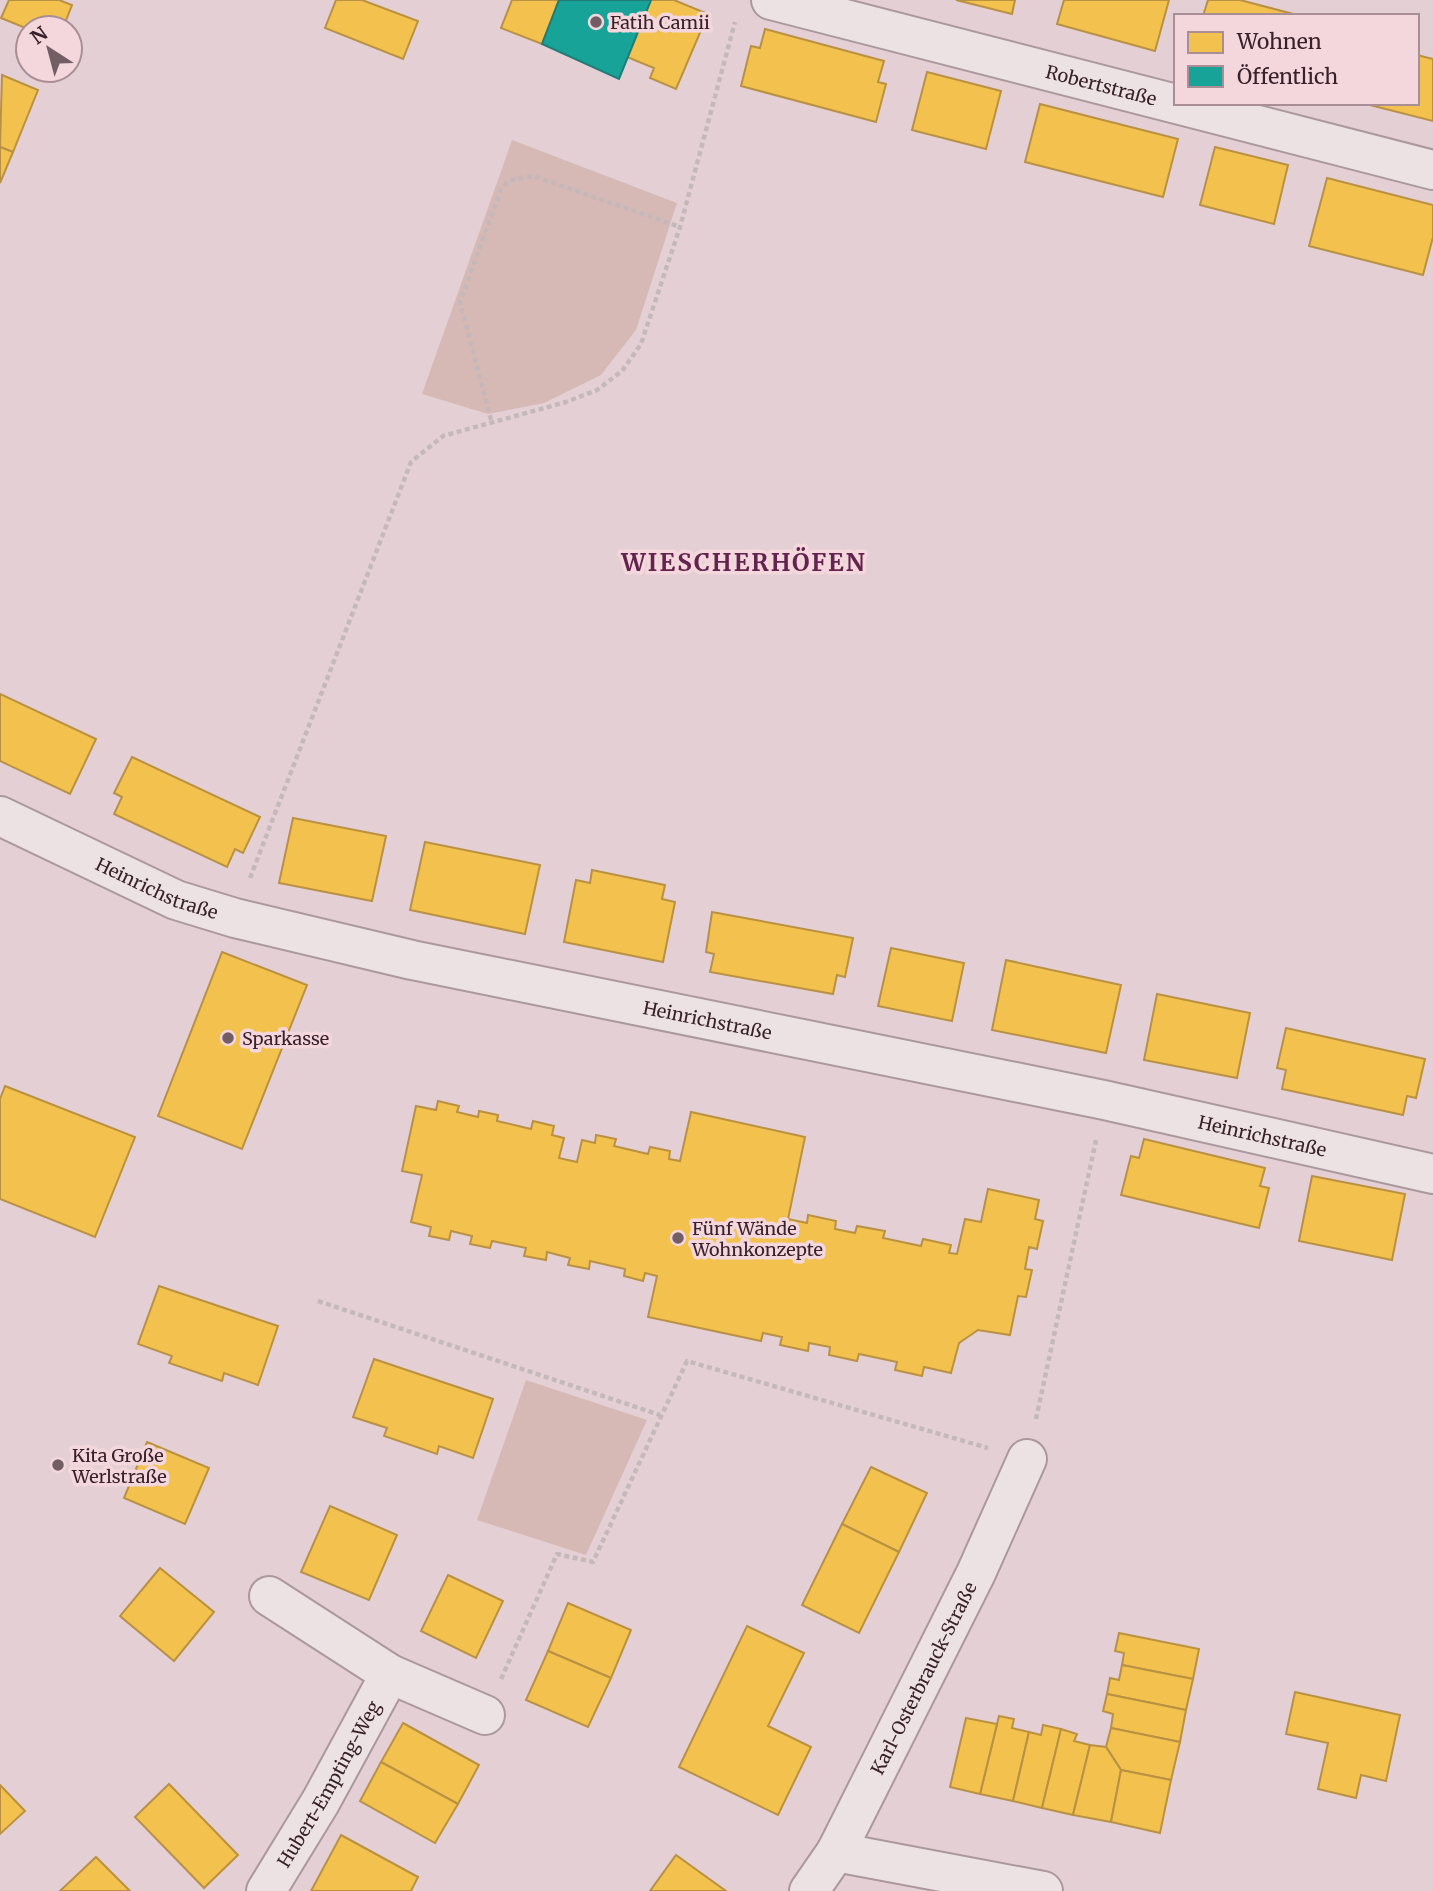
<svg xmlns="http://www.w3.org/2000/svg" width="1433" height="1891" font-family="Merriweather,serif">
<style>
.green{fill:#d6b9b5}
.homes{fill:#f2c14e;stroke:#ba9143;stroke-width:2}
.public{fill:#17a398;stroke:#217c77;stroke-width:2}
.lines{fill:none;stroke-linecap:round;stroke-linejoin:round}
.minor-casing{stroke:#aa989e;stroke-width:42}
.path{stroke:#c5b8bb;stroke-width:4.5;stroke-dasharray:5 3.5;stroke-linecap:butt}
.minor{stroke:#ece1e3;stroke-width:38}
.poi-dot{fill:#745e66;stroke:#f4d7dc;stroke-width:2.5}
.labels{text-anchor:middle;dominant-baseline:central;stroke-width:7;stroke-linejoin:round;paint-order:stroke}
.poi-label{font-size:18px;fill:#38212a;stroke:#f4d7dc;text-anchor:start}
.street-label{font-size:18px;fill:#38212a;stroke:#f4d7dc}
.district-label{font-size:24px;font-weight:bold;letter-spacing:2px;fill:#62234e;stroke:#f4d7dc}
</style>
<rect width="100%" height="100%" fill="#e4d0d4"/>
<g class="green">
<polygon points="512,140 677,203 636,330 601,375 544,403 488,414 422,394"/>
<polygon points="526,1380 647,1420 586,1555 477,1520"/>
</g>
<g class="homes">
<polygon points="9,0 59,0 72,5 63,28 28,29 1,18"/>
<polygon points="336,0 362,0 418,21 403,59 325,28"/>
<polygon points="512,0 559,0 542,44 501,28"/>
<polygon points="651,0 674,0 708,14 676,89 650,78 654,68 627,57"/>
<polygon points="956,0 1015,0 1012,14"/>
<polygon points="1064,0 1169,0 1155,51 1057,24"/>
<polygon points="1208,0 1240,0 1301,16 1203,16"/>
<polygon points="765,29 884,61 878,82 886,84 876,122 741,86 751,46 760,48"/>
<polygon points="1417,55 1433,59 1433,121 1362,103 1417,103"/>
<polygon points="927,72 1001,91 986,149 912,130"/>
<polygon points="2,75 38,90 13,152 0,147"/>
<polygon points="1040,104 1178,139 1163,197 1025,162"/>
<polygon points="0,147 13,152 0,183"/>
<polygon points="1215,147 1288,165 1274,224 1200,205"/>
<polygon points="1327,178 1433,205 1433,237 1423,275 1309,246"/>
<polygon points="0,694 96,739 70,794 0,761"/>
<polygon points="132,757 260,817 243,853 235,849 227,867 114,814 122,797 114,793"/>
<polygon points="293,818 386,836 372,901 279,883"/>
<polygon points="425,842 540,865 525,934 410,910"/>
<polygon points="592,870 665,885 662,899 675,902 663,962 564,942 576,880 590,883"/>
<polygon points="712,912 853,938 845,977 837,975 833,994 710,972 714,954 706,952"/>
<polygon points="891,948 964,963 952,1021 878,1006"/>
<polygon points="222,952 307,985 242,1149 158,1116"/>
<polygon points="1006,960 1121,985 1106,1053 992,1030"/>
<polygon points="1157,994 1250,1013 1237,1078 1144,1060"/>
<polygon points="1286,1028 1425,1059 1416,1098 1407,1096 1403,1115 1282,1089 1286,1070 1277,1068"/>
<polygon points="5,1086 135,1137 95,1237 0,1199 0,1099"/>
<polygon points="438,1101 459,1106 457,1112 478,1117 479,1111 498,1115 497,1121 531,1129 533,1121 554,1126 552,1135 564,1138 559,1158 577,1162 582,1140 595,1143 596,1135 616,1139 614,1146 648,1154 650,1147 670,1151 669,1159 680,1161 691,1112 805,1137 788,1219 807,1223 808,1215 836,1221 835,1229 855,1233 857,1226 885,1231 883,1238 921,1246 923,1239 951,1245 949,1253 957,1254 965,1219 981,1222 988,1189 1039,1200 1035,1219 1043,1221 1037,1249 1029,1247 1025,1269 1032,1270 1026,1297 1018,1296 1010,1335 978,1330 959,1343 951,1373 924,1367 922,1376 895,1370 897,1362 859,1354 857,1361 829,1355 830,1347 809,1343 808,1351 780,1345 782,1337 763,1333 761,1341 648,1317 657,1276 645,1273 643,1281 624,1276 625,1269 590,1261 589,1269 568,1265 570,1258 547,1252 546,1260 524,1256 526,1248 492,1241 490,1248 470,1244 472,1236 451,1231 449,1240 429,1236 431,1227 411,1222 422,1175 402,1171 416,1106 436,1110"/>
<polygon points="1144,1139 1265,1168 1260,1186 1269,1188 1259,1228 1121,1195 1131,1156 1139,1158"/>
<polygon points="1312,1176 1405,1194 1392,1260 1299,1241"/>
<polygon points="159,1286 278,1326 258,1385 224,1373 222,1381 169,1363 172,1356 138,1344"/>
<polygon points="374,1359 493,1399 473,1458 439,1446 437,1454 384,1436 387,1428 353,1417"/>
<polygon points="147,1442 209,1468 185,1524 124,1498"/>
<polygon points="871,1467 927,1493 899,1552 842,1524"/>
<polygon points="330,1506 397,1535 369,1600 301,1572"/>
<polygon points="842,1524 899,1552 859,1633 802,1605"/>
<polygon points="160,1568 214,1612 174,1661 120,1616"/>
<polygon points="448,1575 503,1601 476,1658 421,1631"/>
<polygon points="568,1603 631,1630 611,1678 548,1651"/>
<polygon points="747,1626 804,1653 768,1726 811,1747 778,1815 679,1767"/>
<polygon points="1119,1633 1199,1649 1193,1679 1122,1665 1124,1653 1115,1651"/>
<polygon points="548,1651 611,1678 588,1727 526,1700"/>
<polygon points="1122,1665 1193,1679 1186,1710 1107,1694 1110,1678 1119,1680"/>
<polygon points="1295,1692 1400,1715 1386,1781 1361,1775 1356,1798 1318,1789 1328,1743 1286,1734"/>
<polygon points="1107,1694 1186,1710 1180,1742 1111,1728 1113,1714 1103,1711"/>
<polygon points="999,1716 1014,1719 1012,1728 1029,1732 1013,1801 980,1794"/>
<polygon points="966,1718 997,1724 980,1794 950,1787"/>
<polygon points="403,1723 479,1765 458,1804 381,1762"/>
<polygon points="1043,1725 1061,1729 1042,1808 1013,1801 1029,1732 1041,1735"/>
<polygon points="1111,1728 1180,1742 1171,1780 1121,1770 1106,1747"/>
<polygon points="1061,1729 1077,1734 1074,1741 1090,1745 1073,1815 1042,1808"/>
<polygon points="1090,1745 1106,1747 1121,1770 1111,1822 1073,1815"/>
<polygon points="381,1762 458,1804 435,1843 360,1801"/>
<polygon points="1121,1770 1171,1780 1160,1833 1111,1822"/>
<polygon points="169,1784 238,1855 204,1888 135,1817"/>
<polygon points="0,1785 25,1811 0,1834"/>
<polygon points="341,1835 418,1877 411,1891 311,1891"/>
<polygon points="676,1855 726,1891 650,1891"/>
<polygon points="96,1857 130,1891 60,1891"/>
</g>
<polygon class="public" points="559,0 651,0 619,79 542,44"/>
<g class="lines">
<g class="minor-casing">
<g id="minor">
<path id="s1" d="M771 0 1433 170"/>
<path id="s2" d="M0 816 176 900 235 918 412 960 1104 1100 1433 1174"/>
<polyline points="269,1596 390,1674 485,1715"/>
<polyline points="836,1852 1043,1891"/>
<path id="s3" d="M266 1891 321 1801 390 1674"/>
<path id="s4" d="M809 1891 836 1852 976 1573 1027 1459"/>
</g>
</g>
<g class="path">
<polyline points="491,420 460,302 501,189 510,180 533,176 680,227"/>
<polyline points="250,878 411,462 443,436 566,402 597,390 622,371 641,344 680,227 735,22"/>
<polyline points="318,1301 660,1415"/>
<polyline points="1036,1419 1096,1140"/>
<polyline points="501,1679 557,1554 593,1562 687,1361 988,1448"/>
</g>
<use href="#minor" class="minor"/>
</g>
<g class="poi-dot">
<circle cx="596" cy="22" r="7"/>
<circle cx="228" cy="1038" r="7"/>
<circle cx="678" cy="1238" r="7"/>
<circle cx="58" cy="1465" r="7"/>
</g>
<g class="labels">
<g class="poi-label">
<text x="610" y="22">Fatih Camii</text>
<text x="242" y="1038">Sparkasse</text>
<text x="692" y="1228">Fünf Wände<tspan x="692" dy="21">Wohnkonzepte</tspan></text>
<text x="72" y="1455">Kita Große<tspan x="72" dy="21">Werlstraße</tspan></text>
</g>
<g class="street-label">
<text stroke="none"><textPath href="#s1" startOffset="341">Robertstraße</textPath></text>
<text stroke="none"><textPath href="#s2" startOffset="173">Heinrichstraße</textPath></text>
<text stroke="none"><textPath href="#s2" startOffset="740">Heinrichstraße</textPath></text>
<text stroke="none"><textPath href="#s2" startOffset="1307">Heinrichstraße</textPath></text>
<text stroke="none"><textPath href="#s4" startOffset="242">Karl-Osterbrauck-Straße</textPath></text>
<text stroke="none"><textPath href="#s3" startOffset="124">Hubert-Empting-Weg</textPath></text>
</g>
<g class="district-label">
<text x="744" y="562">WIESCHERHÖFEN</text>
</g>
</g>
<rect x="1174" y="14" width="245" height="91" fill="#f4d7dc" stroke="#a98e95" stroke-width="2"/>
<rect x="1188" y="32" width="35" height="21" fill="#f2c14e" stroke="#a98e95" stroke-width="2"/>
<text x="1237" y="49" font-size="21" fill="#38212a">Wohnen</text>
<rect x="1188" y="66" width="35" height="21" fill="#17a398" stroke="#a98e95" stroke-width="2"/>
<text x="1237" y="84" font-size="21" fill="#38212a">Öffentlich</text>
<g transform="translate(49 49) rotate(324)"><circle r="33" fill="#f4d7dc" stroke="#a98e95" stroke-width="2"/>
<path d="M0-5L12 26L0 18L-12 26Z" fill="#745e66"/>
<text y="-10" font-size="19" font-weight="bold" text-anchor="middle" fill="#38212a">N</text>
</g>
</svg>
